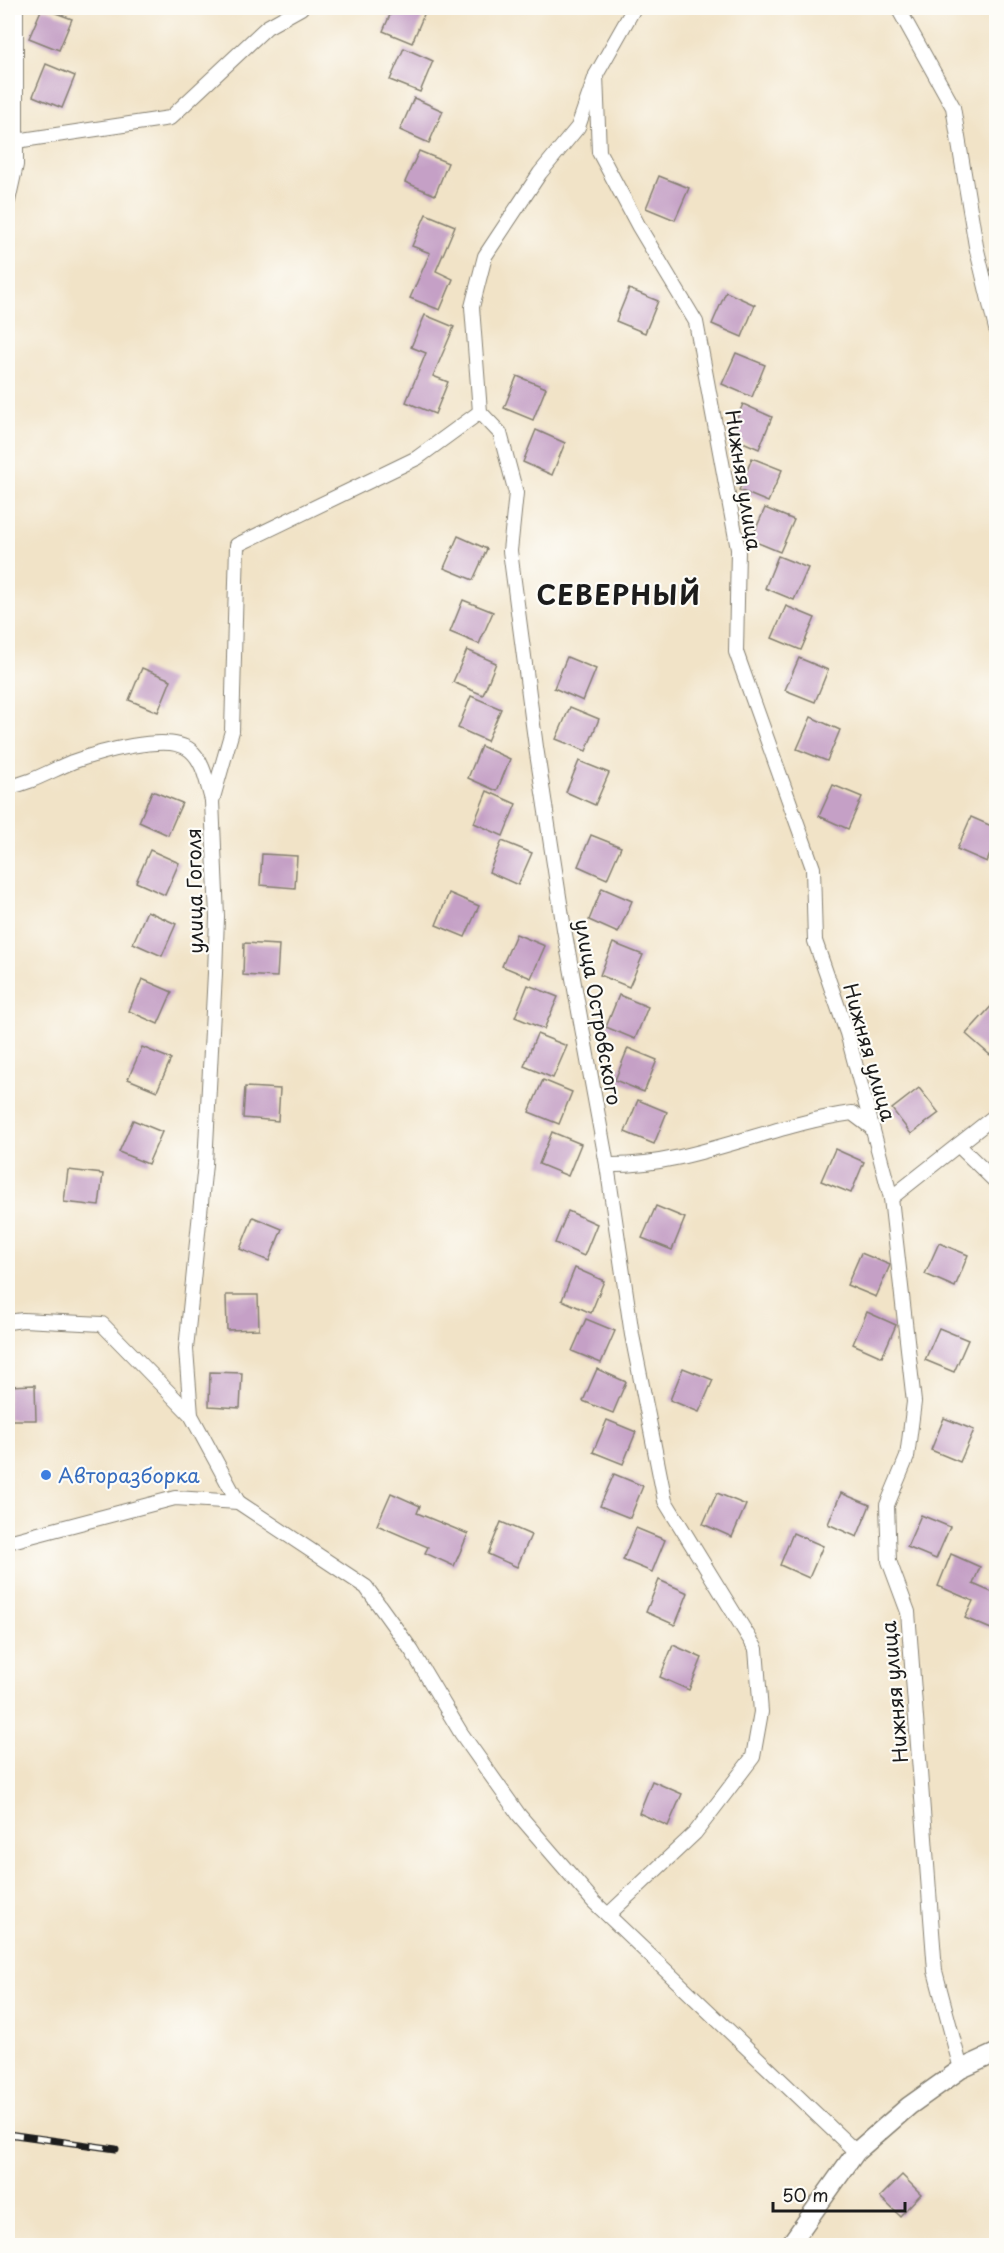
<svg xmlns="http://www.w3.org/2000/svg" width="1004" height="2253" font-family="'Playpen Sans',sans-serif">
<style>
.building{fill:#c5a0c6}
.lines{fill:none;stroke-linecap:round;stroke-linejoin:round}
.minor-casing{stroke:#868072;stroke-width:16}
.tertiary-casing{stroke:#868072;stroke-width:21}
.minor{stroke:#fff;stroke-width:14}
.tertiary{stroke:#fff;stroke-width:18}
.rail-casing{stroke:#1c1c1c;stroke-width:7}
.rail{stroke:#fdfcf7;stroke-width:4.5;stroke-dasharray:14;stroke-linecap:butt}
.shop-dot{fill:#3f7fe0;stroke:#fdfcf7;stroke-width:2}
.labels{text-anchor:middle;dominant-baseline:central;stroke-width:4.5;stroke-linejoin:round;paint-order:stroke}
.street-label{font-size:20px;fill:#1c1c1c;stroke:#fdfcf7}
.shop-label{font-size:20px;fill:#366cbe;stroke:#fdfcf7;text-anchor:start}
.district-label{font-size:26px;font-weight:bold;letter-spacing:1.5px;fill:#1c1c1c;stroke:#fdfcf7}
</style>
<rect width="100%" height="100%" fill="#fdfcf7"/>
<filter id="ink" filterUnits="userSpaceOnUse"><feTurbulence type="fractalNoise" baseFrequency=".0167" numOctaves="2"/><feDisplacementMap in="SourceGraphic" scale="12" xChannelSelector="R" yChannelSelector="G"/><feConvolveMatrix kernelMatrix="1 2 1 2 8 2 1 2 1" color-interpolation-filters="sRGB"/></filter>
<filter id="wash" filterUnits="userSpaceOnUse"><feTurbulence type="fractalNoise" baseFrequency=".008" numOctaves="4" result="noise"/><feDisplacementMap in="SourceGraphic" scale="24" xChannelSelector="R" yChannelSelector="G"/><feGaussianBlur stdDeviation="1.35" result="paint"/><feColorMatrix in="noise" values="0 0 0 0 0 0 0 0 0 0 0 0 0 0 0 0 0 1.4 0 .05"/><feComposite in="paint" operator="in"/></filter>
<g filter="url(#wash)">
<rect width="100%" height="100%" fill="#f1e3c7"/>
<g id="blocks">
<g class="building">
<polygon points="42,8 72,19 59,50 29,38"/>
<polygon points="393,8 416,8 425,12 412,43 383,31"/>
<polygon points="404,48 433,61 420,92 390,80"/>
<polygon points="46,64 75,76 62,108 33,96"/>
<polygon points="414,98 443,111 429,143 400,130"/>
<polygon points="419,151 448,163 435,195 405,182"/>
<polygon points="659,176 689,188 675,220 646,208"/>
<polygon points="426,214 455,226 436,271 453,279 440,310 410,298 430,253 412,246"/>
<polygon points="629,289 658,301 645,333 616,321"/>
<polygon points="726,292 755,305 742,337 712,324"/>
<polygon points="425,315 454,327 433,376 448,382 435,414 406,402 426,353 411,347"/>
<polygon points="736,353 765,365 752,397 722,384"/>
<polygon points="517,376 546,388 533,420 504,408"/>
<polygon points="743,404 772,417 759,449 729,436"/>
<polygon points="536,430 565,443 552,475 523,462"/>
<polygon points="752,458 782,470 768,502 739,490"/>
<polygon points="765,508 794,520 780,552 751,540"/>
<polygon points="458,536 487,549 473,580 444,568"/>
<polygon points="778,556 808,568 794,600 765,588"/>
<polygon points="463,600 493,612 479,644 450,632"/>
<polygon points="786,606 815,618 801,650 772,638"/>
<polygon points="467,650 496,663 483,695 453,682"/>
<polygon points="567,657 596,669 583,701 554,688"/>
<polygon points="799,658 828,670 815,702 785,690"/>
<polygon points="142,668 171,680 158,712 129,700"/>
<polygon points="471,696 501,709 487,741 458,728"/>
<polygon points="570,707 599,719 586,751 556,739"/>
<polygon points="811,717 840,730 827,761 797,749"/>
<polygon points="481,746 510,759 497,791 468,778"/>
<polygon points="579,761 609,773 595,805 566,792"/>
<polygon points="833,785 862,797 848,829 819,816"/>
<polygon points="152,791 182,803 168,835 139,822"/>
<polygon points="487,791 516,804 503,836 474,823"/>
<polygon points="971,817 996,828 996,838 987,862 957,849"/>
<polygon points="591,835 621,847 607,879 578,866"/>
<polygon points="502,841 532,853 518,885 489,872"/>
<polygon points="150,850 179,863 165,895 136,882"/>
<polygon points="262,854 297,856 295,888 260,885"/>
<polygon points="602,888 632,901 618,933 589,920"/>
<polygon points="449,893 479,906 465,937 436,925"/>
<polygon points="147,911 176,924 162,956 133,943"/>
<polygon points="516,934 545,946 531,978 502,966"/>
<polygon points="244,943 279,945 277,977 243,975"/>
<polygon points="613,943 643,955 629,987 600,975"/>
<polygon points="142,979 172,992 158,1024 129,1011"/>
<polygon points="528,985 558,997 544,1029 515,1017"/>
<polygon points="619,995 648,1007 635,1039 606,1027"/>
<polygon points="996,1001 996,1048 990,1055 966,1034"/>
<polygon points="537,1034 567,1046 553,1078 524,1066"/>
<polygon points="142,1047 171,1059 157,1091 128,1079"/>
<polygon points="628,1048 657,1060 644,1092 615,1080"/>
<polygon points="543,1080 572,1092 559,1124 529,1112"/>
<polygon points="245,1087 280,1089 278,1121 243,1118"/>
<polygon points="919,1088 939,1113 911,1134 892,1109"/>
<polygon points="638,1100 667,1112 654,1144 625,1132"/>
<polygon points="133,1120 162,1132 148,1164 119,1152"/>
<polygon points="552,1132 581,1144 568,1176 539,1164"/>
<polygon points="835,1149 864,1162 851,1193 821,1181"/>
<polygon points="68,1170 103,1174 99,1206 64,1202"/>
<polygon points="656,1206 685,1218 672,1250 642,1238"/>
<polygon points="568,1211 597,1224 584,1256 555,1243"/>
<polygon points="253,1217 282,1229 269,1261 240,1249"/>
<polygon points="939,1243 968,1255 955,1287 925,1274"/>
<polygon points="861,1253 890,1265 876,1297 847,1285"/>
<polygon points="575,1268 604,1281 591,1313 562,1300"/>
<polygon points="226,1295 258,1295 259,1329 227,1330"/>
<polygon points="867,1312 896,1325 882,1357 853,1344"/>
<polygon points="586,1319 615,1331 601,1363 572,1351"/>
<polygon points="939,1328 968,1340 954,1372 925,1360"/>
<polygon points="683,1368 713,1380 699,1412 670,1400"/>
<polygon points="597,1369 626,1382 613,1413 583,1401"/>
<polygon points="210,1372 242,1373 240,1408 209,1406"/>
<polygon points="35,1385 36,1420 8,1420 8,1386"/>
<polygon points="944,1418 974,1430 960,1462 931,1450"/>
<polygon points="607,1420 636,1432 623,1464 593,1452"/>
<polygon points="614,1474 643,1486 630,1518 600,1506"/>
<polygon points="391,1493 420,1506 417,1513 468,1534 454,1566 425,1553 428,1547 377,1525"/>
<polygon points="717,1493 746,1505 732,1537 703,1524"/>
<polygon points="841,1493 870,1505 857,1537 828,1524"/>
<polygon points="921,1515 950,1527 936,1559 907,1547"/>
<polygon points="501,1522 531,1535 517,1567 488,1554"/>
<polygon points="636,1528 665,1540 652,1572 623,1560"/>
<polygon points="793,1533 823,1546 809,1578 780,1565"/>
<polygon points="951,1554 980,1567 973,1584 996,1594 996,1631 965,1618 973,1601 938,1586"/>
<polygon points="659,1580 688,1593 675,1625 646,1612"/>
<polygon points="673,1645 702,1658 689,1690 660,1677"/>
<polygon points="652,1781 682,1794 668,1826 639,1813"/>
<polygon points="902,2175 921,2194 900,2216 880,2197"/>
</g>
</g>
</g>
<g filter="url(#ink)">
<use href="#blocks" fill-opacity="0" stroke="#868072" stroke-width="1.5"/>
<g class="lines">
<g class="minor-casing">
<g id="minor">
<polyline points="898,8 953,107 976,246 996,329"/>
<polyline points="596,75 599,152 639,227 696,322 738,549 736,652 813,868 815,941 847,1033 891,1198 914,1402 907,1457 887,1505 889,1561 908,1612 935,1971 961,2069"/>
<polyline points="16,141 170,118 267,27 301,8"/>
<polyline points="8,201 16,165 16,8"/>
<path d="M8 787C31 783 50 771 72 762 97 753 168 732 190 750 204 761 207 784 212 800"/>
<polyline points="958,1145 996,1182"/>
<path d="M607 1165C690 1167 771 1124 852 1113L872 1128"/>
<polyline points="891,1198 996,1115"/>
<polyline points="8,1322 23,1320 102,1324 191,1415"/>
<polyline points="238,1502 191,1415 186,1349 205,1164 215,973 217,917 212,801 232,731 237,545 417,458 480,412"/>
<polyline points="8,1542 175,1498 238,1502 366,1587 412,1651 461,1733 519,1815 594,1902 856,2152"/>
<polyline points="608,1915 695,1833 753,1757 761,1712 756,1649 665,1501 632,1335 607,1165 564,929 536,747 510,551 516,493 500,433 480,412 472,307 485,256 540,173 578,127 596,75 634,8"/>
</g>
</g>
<g class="tertiary-casing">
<polyline id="tertiary" points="789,2246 856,2152 909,2106 961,2069 996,2053"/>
</g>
<use href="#minor" class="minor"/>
<use href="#tertiary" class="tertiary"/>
<g class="rail-casing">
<polyline id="rail" points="8,2134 116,2149"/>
</g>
<use href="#rail" class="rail"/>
</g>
</g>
<circle class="shop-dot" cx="46" cy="1475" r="6"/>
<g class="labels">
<g class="street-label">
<text transform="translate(744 480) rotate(81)">Нижняя улица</text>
<text transform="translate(194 891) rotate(-91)">улица Гоголя</text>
<text transform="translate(599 1012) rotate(80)">улица Островского</text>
<text transform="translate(870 1052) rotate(74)">Нижняя улица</text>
<text transform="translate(894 1692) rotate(-95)">Нижняя улица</text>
</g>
<g class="shop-label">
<text x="58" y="1475">Авторазборка</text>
</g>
<g class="district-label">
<text x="619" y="594">СЕВЕРНЫЙ</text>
</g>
</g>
<rect width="1004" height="2253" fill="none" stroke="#fdfcf7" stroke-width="30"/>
<path d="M773 2202v9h132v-9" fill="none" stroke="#1c1c1c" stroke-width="3"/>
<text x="782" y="2202" font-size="18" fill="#1c1c1c" stroke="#fdfcf7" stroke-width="4.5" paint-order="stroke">50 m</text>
</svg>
